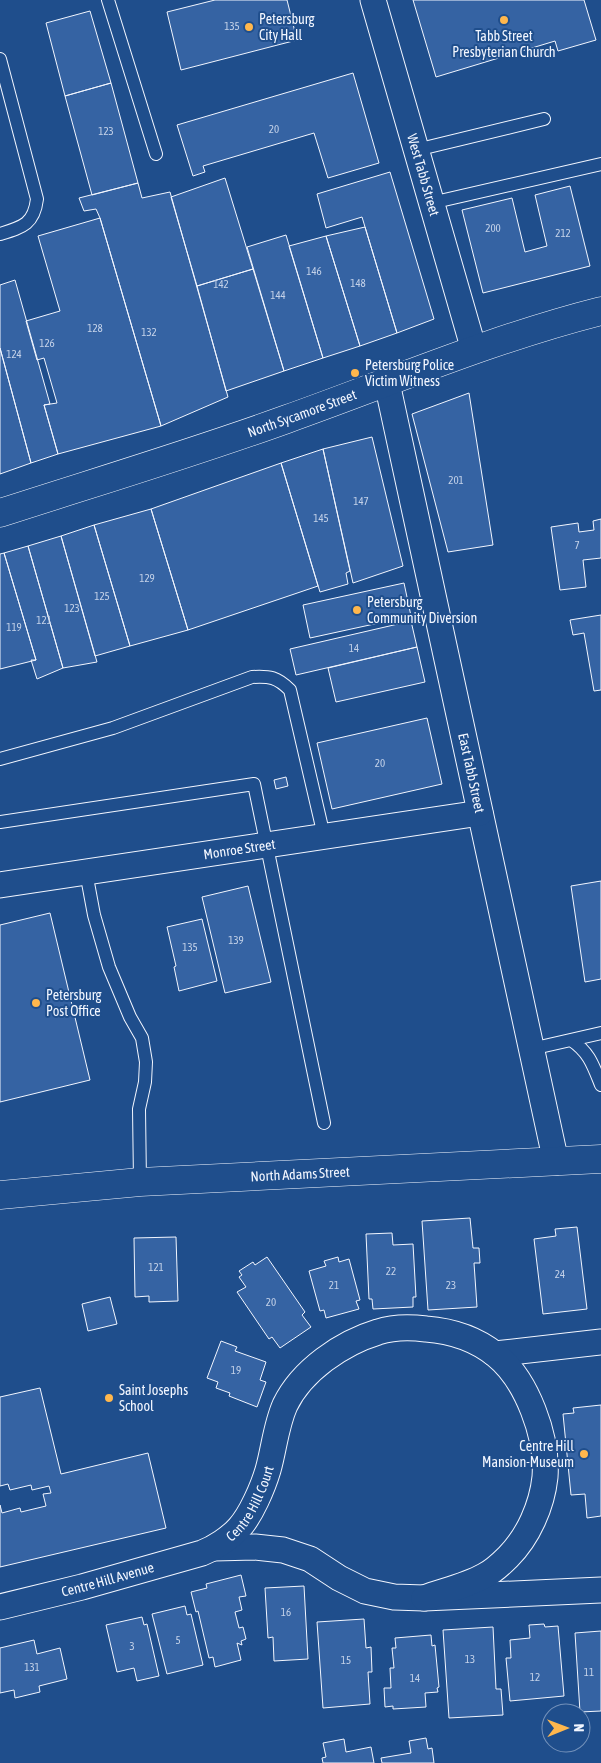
<svg xmlns="http://www.w3.org/2000/svg" width="601" height="1763" viewBox="0 0 601 1763" font-family="'Asap Condensed',sans-serif">
  <style>
    .building { fill: #3563a3; stroke: #f2f6ff }
    .lines { fill: none; stroke-linecap: round; stroke-linejoin: round }
    .service-casing { stroke: #f2f6ff; stroke-width: 14 }
    .minor-casing { stroke: #f2f6ff; stroke-width: 27 }
    .tertiary-casing { stroke: #f2f6ff; stroke-width: 29 }
    .primary-casing { stroke: #f2f6ff; stroke-width: 29 }
    .service { stroke: #1f4e8c; stroke-width: 12 }
    .minor { stroke: #1f4e8c; stroke-width: 25 }
    .tertiary { stroke: #1f4e8c; stroke-width: 28 }
    .primary { stroke: #1f4e8c; stroke-width: 28 }
    .poi-dot { fill: #ffb74d; stroke: #1f4e8c; stroke-width: 2 }
    .labels { text-anchor: middle; dominant-baseline: central; stroke-width: 4; stroke-linejoin: round; paint-order: stroke }
    .number-label { font-size: 11px; fill: #c3d1e8 }
    .poi-label { font-size: 14px; fill: #f2f6ff; stroke: #1f4e8c; text-anchor: start }
    .street-label { font-size: 14px; fill: #f2f6ff; stroke: #1f4e8c }
  </style>
  <rect width="100%" height="100%" fill="#1f4e8c"/>
  <!-- building -->
  <path class="building" d="M215,0H287L297,40L181,70L167,12Z
    M413,0H584L596,40L558,51L555,41L436,77Z
    M90,11L111,83L65,96L46,23Z
    M353,73L379,163L328,178L314,133L203,166L205,172L193,176L177,125Z
    M111,83L138,183L92,195L65,96Z
    M390,172L434,319L397,333L362,217L326,228L317,194Z
    M225,178L253,269L197,286L171,197Z
    M138,183L142,198L170,192L228,397L161,426L100,218L96,209L84,211L79,198Z
    M570,186L590,266L483,293L462,210L512,198L525,252L547,246L535,195Z
    M100,218L161,426L58,454L44,405L57,403L44,358L37,360L26,321L60,311L38,236Z
    M365,227L397,333L360,346L326,236Z
    M286,235L323,358L284,371L247,247Z
    M326,236L360,346L323,358L289,246Z
    M253,269L284,371L226,391L197,286Z
    M15,280L50,404L44,405L58,454L31,463L0,348V285Z
    M0,348L31,463L0,474Z
    M469,393L493,545L448,552L412,414Z
    M372,437L403,566L353,583L323,449Z
    M323,449L350,571L346,573L348,584L320,592L281,463Z
    M281,463L318,586L188,630L151,509Z
    M151,509L188,630L130,646L94,525Z
    M601,519V558L583,560L586,587L560,590L551,527L578,523L579,532L594,530L593,521Z
    M94,525L130,646L95,656L61,536Z
    M61,536L97,662L63,668L28,546Z
    M28,546L63,668L37,679L31,660H36L4,553Z
    M4,553L36,660L0,669V554Z
    M404,583L411,616L310,638L303,605Z
    M601,615V690L594,691L584,633L573,635L570,620Z
    M411,621L417,647L296,675L290,649Z
    M417,647L425,682L336,702L328,668Z
    M427,718L442,784L332,809L317,743Z
    M286,777L288,786L276,789L274,780Z
    M601,881V979L585,982L571,886Z
    M248,886L271,982L225,993L202,897Z
    M50,913L90,1080L0,1102V925Z
    M202,919L217,981L179,991L174,967L176,966L167,927Z
    M470,1218L473,1248H479L480,1263H474L477,1307L428,1310L422,1221Z
    M577,1227L587,1309L543,1314L534,1239L556,1236L555,1229Z
    M392,1233L393,1245L413,1244L416,1297H413V1307L373,1309L372,1299H369L366,1234Z
    M176,1237L178,1301L149,1302V1296L135,1297L134,1238Z
    M267,1257L305,1312L302,1315L311,1327L280,1348L272,1337L269,1339L237,1292L246,1287L239,1277L242,1275L239,1271L253,1262L255,1265Z
    M338,1257L339,1262L349,1259L360,1300L356,1301L359,1309L326,1318L324,1310L320,1311L309,1271L326,1266L324,1261Z
    M110,1297L117,1324L88,1331L82,1304Z
    M221,1341L237,1347L235,1351L266,1362L260,1380L266,1382L257,1407L229,1396L230,1393L216,1388L218,1382L207,1378Z
    M40,1388L61,1474L148,1453L166,1528L0,1567V1505L2,1513L20,1508L21,1512L46,1506L43,1494L51,1493L49,1486L32,1490L31,1485L10,1490L8,1484L0,1486V1397Z
    M601,1405V1516L587,1518L585,1494L571,1495L563,1414L574,1413L573,1408Z
    M241,1575L246,1596L239,1597L242,1610L235,1612L239,1628L243,1627L246,1639L241,1641L242,1645L237,1643L241,1660L215,1667L213,1657L209,1658L198,1611L196,1612L191,1592L207,1588L206,1584Z
    M304,1586L308,1659L274,1661L273,1637L268,1638L265,1588Z
    M185,1606L187,1615L191,1614L203,1665L167,1674L152,1614Z
    M142,1617L144,1625L147,1624L159,1676L137,1681L134,1668L117,1672L106,1625Z
    M364,1619L366,1648L371,1647L372,1672H368L370,1704L323,1708L317,1622Z
    M544,1624L545,1627L558,1626L564,1696L510,1701L506,1658H511L510,1640L530,1638L529,1625Z
    M493,1627L496,1689H501L503,1715L449,1718L443,1630Z
    M601,1631V1711L580,1712L575,1633Z
    M431,1635L432,1646L435,1645L439,1687L437,1688L438,1692L425,1693L426,1707L393,1709V1706L385,1707L384,1688H391L390,1668H394L392,1648H396L395,1638Z
    M34,1640L37,1654L60,1648L67,1679L39,1686L40,1692L15,1698L14,1690L0,1693V1648Z
    M426,1738L428,1749L432,1748L434,1763H382L381,1758L411,1753L409,1741Z
    M344,1739L346,1752L371,1747L374,1763H323L322,1758L326,1757L323,1743Z"/>
  <g class="lines">
    <defs>
      <path id="service" d="M108,0L156,154
        M0,59L37,199C34,224 23,227 0,234
        M416,150L544,119
        M431,203L601,164
        M0,759L113,728L252,677C270,676 277,677 290,690L324,836
        M0,822L254,784L324,1123
        M86,872L94,915L109,967L130,1017L142,1038L146,1062L145,1082L139,1109L140,1182
        M571,1040C589,1052 593,1065 601,1085
        M531,1049L601,1033"/>
      <g id="minor">
        <path id="s1" d="M373,0L474,350"/>
        <path id="s2" d="M387,383L556,1162"/>
        <path id="s3" d="M0,885L480,813"/>
        <path d="M495,1354L601,1342"/>
        <path d="M214,1548L255,1547L283,1550L310,1559L339,1578L365,1591L394,1597L424,1598L601,1590"/>
        <path id="s4" d="M0,1607L82,1587L202,1553C215,1548 230,1538 239,1528C251,1515 263,1487 268,1470C274,1449 276,1425 285,1405C302,1370 342,1343 378,1332C393,1327 411,1327 426,1329C452,1331 475,1338 496,1355C527,1380 548,1437 545,1477C542,1506 528,1537 508,1557C501,1564 492,1572 484,1576C466,1586 443,1591 424,1598"/>
      </g>
      <g id="tertiary">
        <path id="s5" d="M0,513C96,482 193,453 287,419C391,382 494,338 601,311"/>
      </g>
      <g id="primary">
        <path id="s6" d="M0,1195L140,1182L601,1159"/>
      </g>
    </defs>
    <!-- service casing -->
    <use href="#service" class="service-casing"/>
    <!-- minor casing -->
    <use href="#minor" class="minor-casing"/>
    <!-- tertiary casing -->
    <use href="#tertiary" class="tertiary-casing"/>
    <!-- primary casing -->
    <use href="#primary" class="primary-casing"/>
    <!-- service -->
    <use href="#service" class="service"/>
    <!-- minor -->
    <use href="#minor" class="minor"/>
    <!-- tertiary -->
    <use href="#tertiary" class="tertiary"/>
    <!-- primary -->
    <use href="#primary" class="primary"/>
  </g>
  <!-- markers -->
  <g class="poi-dot">
    <circle cx="504" cy="20" r="5"/>
    <circle cx="249" cy="27" r="5"/>
    <circle cx="355" cy="373" r="5"/>
    <circle cx="357" cy="610" r="5"/>
    <circle cx="36" cy="1003" r="5"/>
    <circle cx="109" cy="1398" r="5"/>
    <circle cx="584" cy="1454" r="5"/>
  </g>
  <g class="labels">
    <!-- number labels -->
    <g class="number-label">
      <text x="232" y="26">135</text>
      <text x="274" y="129">20</text>
      <text x="106" y="131">123</text>
      <text x="493" y="228">200</text>
      <text x="563" y="233">212</text>
      <text x="314" y="271">146</text>
      <text x="358" y="283">148</text>
      <text x="221" y="284">142</text>
      <text x="278" y="295">144</text>
      <text x="95" y="328">128</text>
      <text x="149" y="332">132</text>
      <text x="47" y="343">126</text>
      <text x="14" y="354">124</text>
      <text x="456" y="480">201</text>
      <text x="361" y="501">147</text>
      <text x="321" y="518">145</text>
      <text x="577" y="545">7</text>
      <text x="147" y="578">129</text>
      <text x="102" y="596">125</text>
      <text x="72" y="608">123</text>
      <text x="44" y="620">121</text>
      <text x="14" y="627">119</text>
      <text x="354" y="648">14</text>
      <text x="380" y="763">20</text>
      <text x="236" y="940">139</text>
      <text x="190" y="947">135</text>
      <text x="156" y="1267">121</text>
      <text x="391" y="1271">22</text>
      <text x="560" y="1274">24</text>
      <text x="334" y="1285">21</text>
      <text x="451" y="1285">23</text>
      <text x="271" y="1302">20</text>
      <text x="236" y="1370">19</text>
      <text x="286" y="1612">16</text>
      <text x="178" y="1640">5</text>
      <text x="132" y="1646">3</text>
      <text x="470" y="1659">13</text>
      <text x="346" y="1660">15</text>
      <text x="32" y="1667">131</text>
      <text x="589" y="1672">11</text>
      <text x="535" y="1677">12</text>
      <text x="415" y="1678">14</text>
    </g>
    <!-- poi labels -->
    <g class="poi-label">
      <text x="259" y="19">Petersburg<tspan x="259" dy="16">City Hall</tspan></text>
      <text x="504" y="36" text-anchor="middle">Tabb Street<tspan x="504" dy="16">Presbyterian Church</tspan></text>
      <text x="365" y="365">Petersburg Police<tspan x="365" dy="16">Victim Witness</tspan></text>
      <text x="367" y="602">Petersburg<tspan x="367" dy="16">Community Diversion</tspan></text>
      <text x="46" y="995">Petersburg<tspan x="46" dy="16">Post Office</tspan></text>
      <text x="119" y="1390">Saint Josephs<tspan x="119" dy="16">School</tspan></text>
      <text x="574" y="1446" text-anchor="end">Centre Hill<tspan x="574" dy="16">Mansion-Museum</tspan></text>
    </g>
    <!-- street labels -->
    <g class="street-label">
      <text stroke="none"><textPath href="#s1" startOffset="182">West Tabb Street</textPath></text>
      <text stroke="none"><textPath href="#s5" startOffset="318">North Sycamore Street</textPath></text>
      <text stroke="none"><textPath href="#s2" startOffset="399">East Tabb Street</textPath></text>
      <text stroke="none"><textPath href="#s3" startOffset="242">Monroe Street</textPath></text>
      <text stroke="none"><textPath href="#s6" startOffset="301">North Adams Street</textPath></text>
      <text stroke="none"><textPath href="#s4" startOffset="281">Centre Hill Court</textPath></text>
      <text stroke="none"><textPath href="#s4" startOffset="111">Centre Hill Avenue</textPath></text>
    </g>
  </g>
  <!-- north arrow -->
  <g transform="translate(566 1728) rotate(89)"><circle r="24" fill="#1f4e8c" stroke="#7391ba"/>
  <path d="M0-4L9 19L0 12L-9 19Z" fill="#ffb74d"/>
  <text y="-8" font-size="14" font-weight="bold" text-anchor="middle" fill="#f2f6ff">N</text>
  </g>
</svg>
